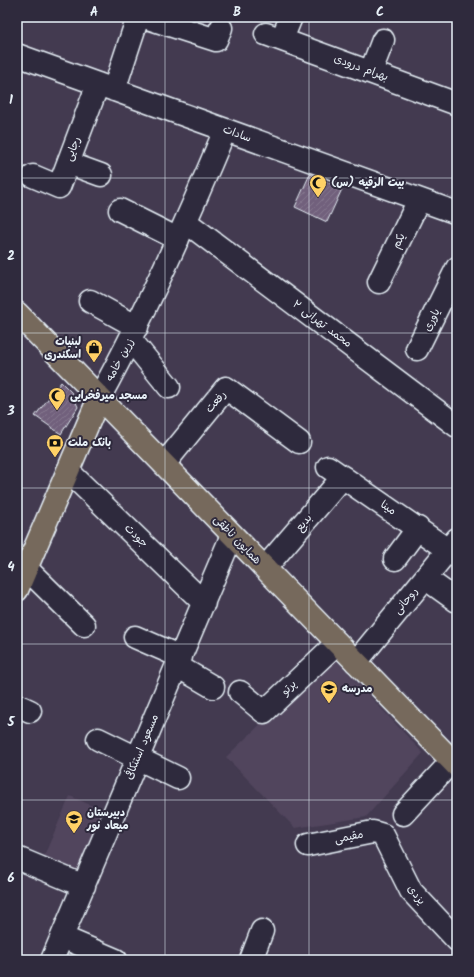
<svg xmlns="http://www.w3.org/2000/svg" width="474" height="977" viewBox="0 0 474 977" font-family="Kalam,'Playpen Sans Arabic',sans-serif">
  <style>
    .built { fill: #51455d }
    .building { fill: url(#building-hatch); stroke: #e8f1f8 }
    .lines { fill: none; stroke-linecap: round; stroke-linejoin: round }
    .minor-casing { stroke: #e8f1f8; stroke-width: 25 }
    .major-casing { stroke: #e8f1f8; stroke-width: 25 }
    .minor { stroke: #2f2a3d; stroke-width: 22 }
    .major { stroke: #76695c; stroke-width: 22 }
    .grid { fill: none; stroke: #e8f1f8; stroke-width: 1; stroke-opacity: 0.55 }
    .labels { text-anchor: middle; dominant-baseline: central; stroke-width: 4; stroke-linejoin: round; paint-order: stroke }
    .street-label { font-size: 11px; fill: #e8f1f8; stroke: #2f2a3d }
    .poi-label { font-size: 11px; font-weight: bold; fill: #e8f1f8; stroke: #2f2a3d; text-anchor: start }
    .neatline { fill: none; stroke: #e8f1f8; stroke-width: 1.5 }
    .grid-label { font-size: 13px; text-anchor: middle; font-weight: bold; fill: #e8f1f8 }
  </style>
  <defs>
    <pattern id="building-hatch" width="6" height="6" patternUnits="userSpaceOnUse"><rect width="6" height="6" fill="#71607b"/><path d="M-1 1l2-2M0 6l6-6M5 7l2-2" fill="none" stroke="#85778e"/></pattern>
  </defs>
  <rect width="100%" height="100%" fill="#433a50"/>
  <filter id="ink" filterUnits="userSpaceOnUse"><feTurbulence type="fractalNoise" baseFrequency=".025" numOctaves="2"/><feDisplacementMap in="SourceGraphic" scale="8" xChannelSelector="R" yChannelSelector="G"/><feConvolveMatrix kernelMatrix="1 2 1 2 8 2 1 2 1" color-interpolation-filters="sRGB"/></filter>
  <g filter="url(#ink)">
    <!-- built -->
    <path class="built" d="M332,656L423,753L366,817L295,828L226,757Z
      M70,796L104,811L78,871L44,856Z"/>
    <!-- building -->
    <path class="building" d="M310,174L342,189L327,222L295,207Z
      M61,382L72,393L78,407L61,434L35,416Z"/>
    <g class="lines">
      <defs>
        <path id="minor" d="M145,17L216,40L221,28
          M266,34L457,104
          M282,39L291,17
          M17,55L457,213
          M371,71L383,40
          M114,90L138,17
          M68,163L101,175
          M33,176L59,187L98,84
          M120,210L178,239
          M186,222L457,426
          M379,282L419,200
          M90,301L137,327
          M131,340L169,387
          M417,349L457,268
          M99,398C147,311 187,221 225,130
          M164,464L226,388L299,442
          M328,467L448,550
          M68,471L204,603
          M395,559L418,528
          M26,568L84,625
          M265,568L343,477
          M425,578L457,601
          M135,637L181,657
          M356,662L457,539
          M177,666L213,687
          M240,692L264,712L337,643
          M17,705L30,711
          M98,739L178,778
          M403,814L452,761
          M308,845L373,832L383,835L411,891L457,940
          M17,858L84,886
          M62,937L116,960
          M52,960L232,535
          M251,960L262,931"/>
        <path id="major" d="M17,313L457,766
          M17,590L99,398"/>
      </defs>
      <!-- minor casing -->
      <use href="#minor" class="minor-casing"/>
      <!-- major casing -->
      <use href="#major" class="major-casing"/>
      <!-- minor -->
      <use href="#minor" class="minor"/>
      <!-- major -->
      <use href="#major" class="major"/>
    </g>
  </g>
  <!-- grid -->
  <path class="grid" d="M165,17V960M309,17V960M17,178H457M17,333H457M17,488H457M17,644H457M17,800H457"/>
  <!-- icons -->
  <defs>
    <symbol id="mosque-pin" viewBox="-11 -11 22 30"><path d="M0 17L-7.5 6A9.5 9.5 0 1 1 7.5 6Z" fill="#ffd166" stroke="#2f2a3d"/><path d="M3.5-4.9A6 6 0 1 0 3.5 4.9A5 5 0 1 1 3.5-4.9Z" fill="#111"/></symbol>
    <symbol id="shop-pin" viewBox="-11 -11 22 30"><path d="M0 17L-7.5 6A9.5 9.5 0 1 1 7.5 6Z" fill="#ffd166" stroke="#2f2a3d"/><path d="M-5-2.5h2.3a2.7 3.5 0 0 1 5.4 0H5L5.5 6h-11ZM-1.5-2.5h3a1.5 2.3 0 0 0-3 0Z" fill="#111"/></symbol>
    <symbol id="bank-pin" viewBox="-11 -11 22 30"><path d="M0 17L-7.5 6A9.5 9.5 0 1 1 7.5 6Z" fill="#ffd166" stroke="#2f2a3d"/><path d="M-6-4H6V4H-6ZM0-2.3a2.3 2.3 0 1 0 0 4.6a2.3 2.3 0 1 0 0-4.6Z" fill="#111"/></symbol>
    <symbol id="school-pin" viewBox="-11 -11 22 30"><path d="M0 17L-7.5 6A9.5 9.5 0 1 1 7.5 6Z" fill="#ffd166" stroke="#2f2a3d"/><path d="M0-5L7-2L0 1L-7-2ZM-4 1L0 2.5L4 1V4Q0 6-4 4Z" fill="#111"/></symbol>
  </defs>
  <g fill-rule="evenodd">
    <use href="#mosque-pin" x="308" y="173" width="20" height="27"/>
    <use href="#shop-pin" x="84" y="338" width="20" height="27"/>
    <use href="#mosque-pin" x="47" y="386" width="20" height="27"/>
    <use href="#bank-pin" x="45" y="433" width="20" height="27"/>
    <use href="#school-pin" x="319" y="679" width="20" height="27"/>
    <use href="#school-pin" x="64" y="809" width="20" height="27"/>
  </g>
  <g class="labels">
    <!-- street labels -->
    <g class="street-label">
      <text transform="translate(361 68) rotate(20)">بهرام درودی</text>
      <text transform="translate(237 134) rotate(20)">سادات</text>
      <text transform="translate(73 149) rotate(-69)">رجایی</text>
      <text transform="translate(399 241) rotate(-64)">یکم</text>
      <text transform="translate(432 320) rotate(-64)">یاوری</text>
      <text transform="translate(322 324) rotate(37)">محمد تهرانی ۲</text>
      <text transform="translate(120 360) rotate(-62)">زرین خامه</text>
      <text transform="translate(216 402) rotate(-48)">رفعت</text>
      <text transform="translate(388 508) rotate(34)">مینا</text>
      <text transform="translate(304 523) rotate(-49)">بدیع</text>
      <text transform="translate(136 536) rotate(44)">جودت</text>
      <text transform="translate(237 540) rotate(46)">همایون ناطقی</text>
      <text transform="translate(406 601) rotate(-50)">روحانی</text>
      <text transform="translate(289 688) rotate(-44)">پرتو</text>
      <text transform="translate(142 747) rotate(-67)">مسعود استنکافی</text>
      <text transform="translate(349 837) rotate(-11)">مقیمی</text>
      <text transform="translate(416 895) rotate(51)">یزدی</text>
    </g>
    <!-- poi labels -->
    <g class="poi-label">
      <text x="331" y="183">بیت الرقیه (س)</text>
      <text x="81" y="342" text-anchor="end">لبنیات<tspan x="81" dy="13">اسکندری</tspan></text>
      <text x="70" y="396">مسجد میرفخرایی</text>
      <text x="68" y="443">بانک ملت</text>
      <text x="342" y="689">مدرسه</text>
      <text x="87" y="813">دبیرستان<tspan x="87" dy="13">میعاد نور</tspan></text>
    </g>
  </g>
  <!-- margin -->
  <rect width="474" height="977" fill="none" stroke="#2f2a3d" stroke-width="44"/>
  <rect x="22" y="22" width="430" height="933" class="neatline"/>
  <g class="grid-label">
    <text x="94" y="16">A</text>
    <text x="237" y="16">B</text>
    <text x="380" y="16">C</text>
    <text x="11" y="104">1</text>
    <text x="11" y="260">2</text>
    <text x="11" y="415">3</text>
    <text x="11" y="571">4</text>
    <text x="11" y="726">5</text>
    <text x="11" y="882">6</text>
  </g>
</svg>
